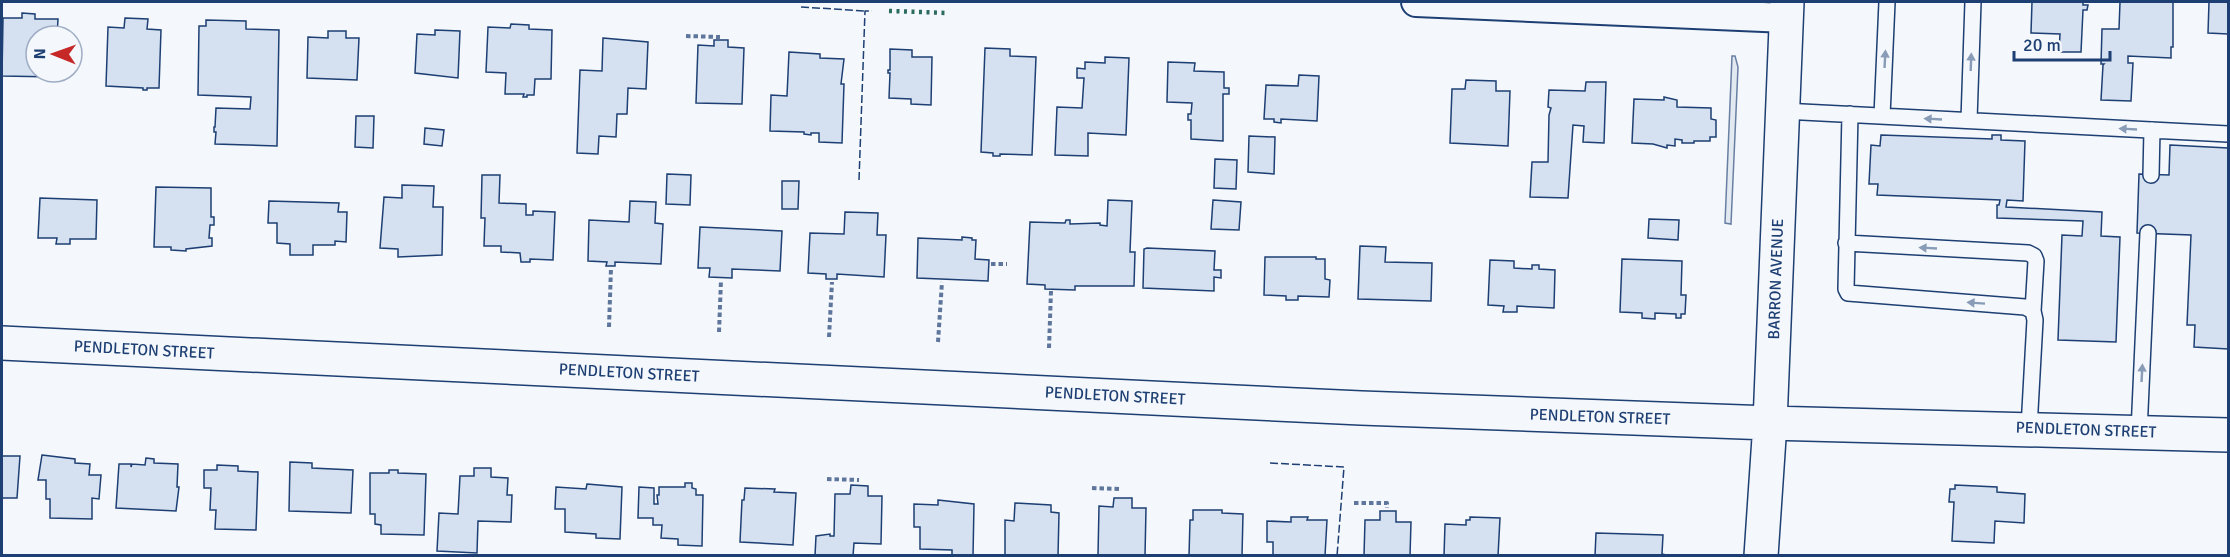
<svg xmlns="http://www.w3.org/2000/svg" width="2230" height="557" viewBox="0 0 2230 557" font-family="Signika,sans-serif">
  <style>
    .green { fill: #e3e9f0; stroke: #687fa3; stroke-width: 1.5 }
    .building { fill: #d5e0f0; stroke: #1d3f73; stroke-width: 1.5 }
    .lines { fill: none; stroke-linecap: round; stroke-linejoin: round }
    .service-casing { stroke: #1d3f73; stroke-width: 18 }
    .minor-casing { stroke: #1d3f73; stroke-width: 32 }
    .secondary-casing { stroke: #1d3f73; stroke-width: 36 }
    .path { stroke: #5e769c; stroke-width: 4; stroke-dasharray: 4.5 3; stroke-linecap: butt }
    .service { stroke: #f4f7fb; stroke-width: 15 }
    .minor { stroke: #f4f7fb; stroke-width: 28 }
    .secondary { stroke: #f4f7fb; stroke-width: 33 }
    .hedge { stroke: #2c6c60; stroke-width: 4.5; stroke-dasharray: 3 4.5; stroke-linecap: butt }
    .fence { stroke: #1d3f73; stroke-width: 1.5; stroke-dasharray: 8 3; stroke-linecap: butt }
    .oneway { fill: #889bb7 }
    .labels { text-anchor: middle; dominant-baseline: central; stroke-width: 4.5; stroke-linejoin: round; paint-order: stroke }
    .street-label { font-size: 16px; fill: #1d3f73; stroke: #f4f7fb }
  </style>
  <rect width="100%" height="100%" fill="#f4f7fb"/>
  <!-- green -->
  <path class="green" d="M1732,56H1735L1738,67L1731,224L1725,223Z"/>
  <!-- building -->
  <path class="building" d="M2032,2H2083V5H2088L2087,10H2083L2081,52H2059L2060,34L2031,33Z
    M2120,2H2173V47H2171V58L2128,56V63H2133L2131,101L2101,100L2103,65L2104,64H2101L2102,29H2119Z
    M2209,2H2228V34L2208,33Z
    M22,13L35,14V19H58L57,36H36V72H56V77L2,76L3,18H22Z
    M125,18L148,19L147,29L161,30L159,88H147V90H143V88L106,86L108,27L124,28Z
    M206,20L246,21V29L279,30L277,146L215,144L216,132H214V127H215L216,108L250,109L251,97L198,95L199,26H206Z
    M511,24L529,25V29L552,30L551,79H535L534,95H527V97H523L524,94H505L506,73L486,72L488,27L510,28Z
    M435,30L460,31L458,78L415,73L417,34L435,35Z
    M328,31H346V38H359L357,80L307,78L308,37L328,38Z
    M603,38L648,42L646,89L628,88L627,114H617L616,137L599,136L598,154L577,153L580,70L602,71Z
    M714,40H728V47L744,48L742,104L696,103L698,45L714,46Z
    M985,48L1010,49V56L1036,57L1032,155L1000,154V156H993V153L981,152Z
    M890,49L912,50V57H932L931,105L911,104V99L889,98L890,73H888V70H890Z
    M789,52L820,54V58L844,59L841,84H844L842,143L819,142V133H811V135L804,134V132L770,131L771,95L787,96Z
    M1105,57L1129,58L1126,135L1088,133V156L1055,155L1057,107L1082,108L1084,78H1077V68L1085,69V62L1105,63Z
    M1168,62L1195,63L1194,71L1224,72V88H1229V94H1223V141L1191,139V120H1188V114H1191L1192,103L1167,102Z
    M1299,75L1319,76L1317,121L1281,119V123L1274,122V119H1264L1266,85L1298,86Z
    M1466,80L1496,81V91H1510L1508,146L1450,143L1452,89H1465Z
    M1586,82H1606L1604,143L1583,142L1584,126L1573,125L1568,198L1530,197L1532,162H1548L1549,115L1551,108L1548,107L1549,90L1585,91Z
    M1664,97L1677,100V107L1711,108V119L1716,120V137H1710V141H1694V143H1682V140L1675,139V146L1667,145V148L1653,144L1632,143L1634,99L1664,100Z
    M356,116H374L373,148L355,147Z
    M425,128L444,130L442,146L424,144Z
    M1881,135L1992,139V135H2001V140L2025,141L2023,201L2007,200L2006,207L2102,212L2101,236L2120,237L2116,342L2058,340L2062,235L2082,236L2083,221L1997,218V205H1999L2000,200L1877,195L1878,184H1869L1871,145L1880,146Z
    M1249,136L1275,137L1274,174L1248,172Z
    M2170,145L2228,148V349L2194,347L2195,325H2187L2191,235L2137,233L2139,174L2169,175Z
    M1215,159L1237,160L1236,189L1214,188Z
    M667,174L691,175L690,205L666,204Z
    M482,175H500L499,203L526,204V215H533V211L555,212L553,260L530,259V262H521L520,253L501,252V246H484L485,218H481Z
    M782,181H799L798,209H782Z
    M402,185L434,186L433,207H443L442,255L398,257V249L380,248L384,197L402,198Z
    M156,187L211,188V217H214V225H210L209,238H212V246L186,249V251L171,250V247H154Z
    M40,198L97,200L96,239H70V244H56L57,238H38Z
    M1108,200L1132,201L1130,252H1135L1134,286H1075V290L1045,289V285L1027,284L1030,222L1065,223L1066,220H1070V224L1100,223V225L1107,226Z
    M1213,200L1241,202L1239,230L1211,229Z
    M269,201L339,203L338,212H347L346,242L335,241V245H313V255H290V244L277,243V223H268Z
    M630,201L656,202L655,223L663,224L661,264L615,262V266H606L607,262L588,261L589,220L629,222Z
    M845,212L878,213L877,235H886L884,277L837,274V279H826V274L808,273L810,233L844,234Z
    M1649,219L1679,220L1678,240L1648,238Z
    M700,227L782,231L780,271L732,269V278L709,277L710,268H698Z
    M962,237L972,238V240H976L975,259L989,260L988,281L917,278L918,238L962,240Z
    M1360,246L1386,247L1385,262L1432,263L1431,301L1358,299Z
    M1147,248L1215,251L1214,270H1221V278L1214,277V291L1143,288L1144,249Z
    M1265,257H1316V259H1325V279L1330,280L1329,297L1298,296V300H1286V296L1264,295Z
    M1622,259L1682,261L1681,295H1686L1685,314H1681V318H1676V314L1655,313V319L1642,318V313L1620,312Z
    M1490,260L1514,261V268L1532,269V265H1539V269L1555,270L1554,308L1517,306V312H1503L1504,306L1488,305Z
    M42,455L75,459V463L90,464L89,475H101L99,499L92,498V519L50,518V499H46V480H38Z
    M2,456H20L17,498H2Z
    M146,458L154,459V463L178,464L177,487H179L176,511L116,508L119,464H131V467L132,464L145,465Z
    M290,462L312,463V468L353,470L351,513L289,511Z
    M217,465L238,466V471L258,472L256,530L215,529L216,510H210L211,488H204V470H217Z
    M474,468H491V477L508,478L507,495H512L511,522L478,521L477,553L437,551L439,513L458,514L460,476H474Z
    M389,470H398V473L426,474L424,535L381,534V525L375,524V514H370V473H389Z
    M685,483H692V488L696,489V495H703L702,546L678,545V539L661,538L662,525H653V518H638L639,487L654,488V504H658L657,495H659V487H685Z
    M587,484L622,487L620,539L596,538V534L565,532V509H555L556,487L586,489Z
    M851,485L868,486V496H882L881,544L854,543L853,556H815L816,536L830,534V536H834L835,494H850Z
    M1955,485L1997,487V492L2025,494L2024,523L1995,521L1994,543L1952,541L1954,502H1949L1950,489H1955Z
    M745,488L775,489L774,492L796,493L793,545L740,542L742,500H744Z
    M1114,498H1132V508H1146L1145,556H1098L1099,506L1113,507Z
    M938,500L974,504L973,556H952V550L920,549V527H914V504L938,505Z
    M1015,503L1051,505V512L1059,513L1058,556H1005V520L1014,521Z
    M1193,510H1222V513L1243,514L1242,556H1189L1190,520H1193Z
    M1380,511H1396V522H1411L1410,556H1364L1365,520H1380Z
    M1291,517H1308L1307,520H1327L1325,556H1275L1273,554V542H1267V521L1291,522Z
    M1470,517L1500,518L1498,556H1444L1445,524L1466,525V520H1470Z
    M1596,533L1663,535L1662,554L1670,556H1595Z"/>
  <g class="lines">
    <defs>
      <path id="service" d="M1783,111L2228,134
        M1850,114L1846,289L1848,293L2025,307L2033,311
        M1882,116L1887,2
        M1969,120L1973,2
        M2151,175L2152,130
        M1846,243L2028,253L2034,256L2036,261L2033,311L2035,320L2029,428
        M2139,432L2148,233"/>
      <path id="minor" d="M1416,2L1787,18"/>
      <path id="secondary" d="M2,343L1361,408L1770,423L2228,435
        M1761,556L1770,423L1787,2"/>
    </defs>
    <!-- service casing -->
    <use href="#service" class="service-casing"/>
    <!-- minor casing -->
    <use href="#minor" class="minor-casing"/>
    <!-- secondary casing -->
    <use href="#secondary" class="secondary-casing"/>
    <!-- path -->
    <path class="path" d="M686,36L720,37
      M991,264H1007
      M609,327L611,268
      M719,332L721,280
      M829,337L832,282
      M938,342L942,282
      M1049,348L1051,291
      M827,479L859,480
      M1092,488L1119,489
      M1354,503H1387V508"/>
    <!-- service -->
    <use href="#service" class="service"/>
    <!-- minor -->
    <use href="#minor" class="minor"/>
    <!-- secondary -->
    <use href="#secondary" class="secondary"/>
    <!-- hedge -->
    <path class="hedge" d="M889,11L948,13"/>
    <!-- fence -->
    <path class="fence" d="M801,7L865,11
      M859,180L865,11H872
      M1270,463L1344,467L1337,556"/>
  </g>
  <!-- one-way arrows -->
  <defs><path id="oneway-solid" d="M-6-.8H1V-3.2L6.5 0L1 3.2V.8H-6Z" transform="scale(1.5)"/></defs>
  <g class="oneway">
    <use href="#oneway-solid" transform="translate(1885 59) rotate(-87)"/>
    <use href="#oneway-solid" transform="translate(1971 62) rotate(-88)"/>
    <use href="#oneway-solid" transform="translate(1933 119) rotate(-177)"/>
    <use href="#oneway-solid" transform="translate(2128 129) rotate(-177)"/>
    <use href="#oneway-solid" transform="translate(1928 248) rotate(-177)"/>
    <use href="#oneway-solid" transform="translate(1976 303) rotate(-176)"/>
    <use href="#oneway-solid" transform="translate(2142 373) rotate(-87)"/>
  </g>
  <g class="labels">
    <!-- street labels -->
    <g class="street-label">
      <text transform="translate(1776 279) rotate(-88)">BARRON AVENUE</text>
      <text transform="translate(144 350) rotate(3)">PENDLETON STREET</text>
      <text transform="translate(629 373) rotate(3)">PENDLETON STREET</text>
      <text transform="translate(1115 396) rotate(3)">PENDLETON STREET</text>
      <text transform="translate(1600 417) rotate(2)">PENDLETON STREET</text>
      <text transform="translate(2086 430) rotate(2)">PENDLETON STREET</text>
    </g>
  </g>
  <!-- border -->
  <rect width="2230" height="557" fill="none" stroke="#1d3f73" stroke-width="6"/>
  <!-- north arrow -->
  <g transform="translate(54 54) rotate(271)"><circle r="28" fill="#f4f7fb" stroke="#9eadc5" stroke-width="1.5"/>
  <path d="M0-4.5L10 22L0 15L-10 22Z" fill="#c62828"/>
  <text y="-9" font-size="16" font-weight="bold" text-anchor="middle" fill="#1d3f73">N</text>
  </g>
  <!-- scale -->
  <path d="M2014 51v9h96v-9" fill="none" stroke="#1d3f73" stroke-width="3"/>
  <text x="2023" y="51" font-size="18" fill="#1d3f73" stroke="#f4f7fb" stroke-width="4.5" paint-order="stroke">20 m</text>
</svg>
